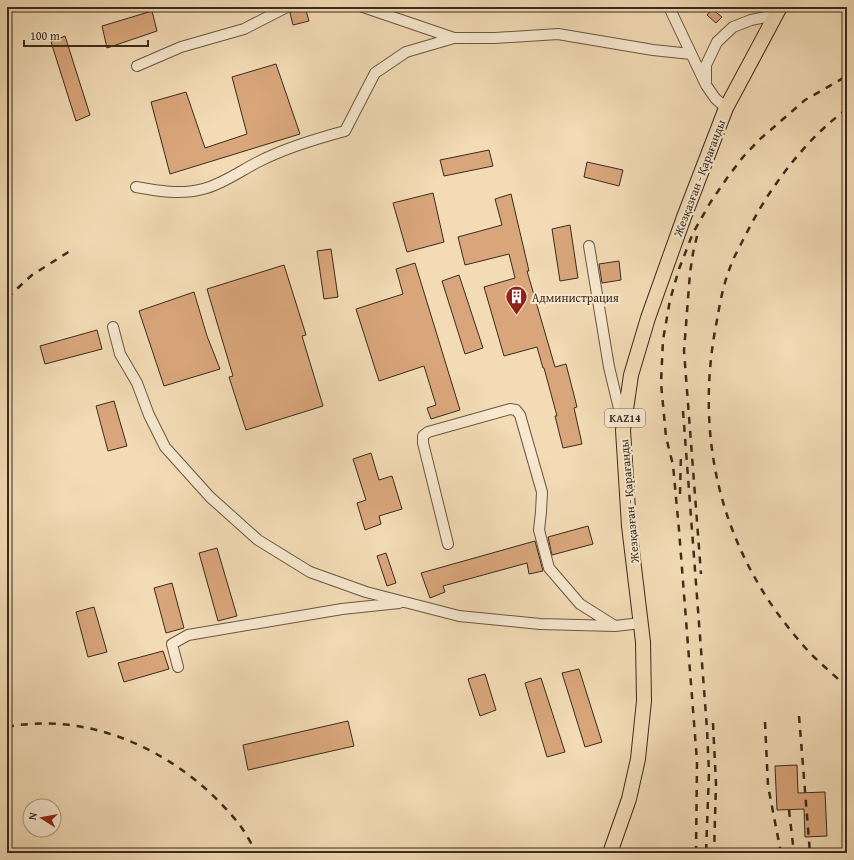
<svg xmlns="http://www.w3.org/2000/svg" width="854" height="860" viewBox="0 0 854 860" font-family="'Gentium Book Plus',serif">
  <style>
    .building { fill: #d9a67b; stroke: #3a2c1d }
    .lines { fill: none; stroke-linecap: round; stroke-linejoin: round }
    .minor-casing { stroke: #685843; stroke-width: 12 }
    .highway-casing { stroke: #3a2c1d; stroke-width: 16 }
    .minor { stroke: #f7e8cf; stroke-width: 10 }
    .highway { stroke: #f2dbb5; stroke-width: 14 }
    .rail { stroke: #3a2c1d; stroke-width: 2.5; stroke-dasharray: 7 7; stroke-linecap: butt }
    .labels { text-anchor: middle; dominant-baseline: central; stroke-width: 4; stroke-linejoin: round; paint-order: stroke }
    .shield { fill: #f7e8cf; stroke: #736452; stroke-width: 1 }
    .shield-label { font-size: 11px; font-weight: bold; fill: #3a2c1d }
    .street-label { font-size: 12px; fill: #3a2c1d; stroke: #f7e8cf }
    .poi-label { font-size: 12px; fill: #3a2c1d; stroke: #f7e8cf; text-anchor: start }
  </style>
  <rect width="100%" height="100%" fill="#f2dbb5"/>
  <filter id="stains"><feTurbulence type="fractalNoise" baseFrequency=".005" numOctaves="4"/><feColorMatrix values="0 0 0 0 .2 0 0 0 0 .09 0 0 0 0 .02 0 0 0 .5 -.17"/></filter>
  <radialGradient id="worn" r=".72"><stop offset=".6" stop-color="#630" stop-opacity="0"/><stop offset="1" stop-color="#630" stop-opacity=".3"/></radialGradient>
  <!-- building -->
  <path class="building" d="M305,7L309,21L293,25L290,13L293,9Z
    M712,9L722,17L716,23L707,15Z
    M152,11L157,31L107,48L102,26Z
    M65,36L90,115L76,121L51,42Z
    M276,64L300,134L170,174L151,102L186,92L205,148L247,134L232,77Z
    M489,150L493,166L444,176L440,160Z
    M587,162L623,170L619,186L584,177Z
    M433,193L444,242L407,252L393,203Z
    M511,194L529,271H527L555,367L566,364L577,407L574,408L582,444L563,448L555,416H557L544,368H543L537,347L504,356L484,287L515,278L509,254L465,265L458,237L502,225L495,199Z
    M570,225L578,278L560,281L552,229Z
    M331,249L338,297L324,299L317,251Z
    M619,261L621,280L602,283L599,264Z
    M415,263L460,410L431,419L427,408L436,405L424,366L379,381L356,309L403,294L396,269Z
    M284,265L306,335L302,336L323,406L246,430L229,377L233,376L207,289Z
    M459,275L483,348L465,354L442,281Z
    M194,292L207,336L220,369L164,386L139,311Z
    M97,330L102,349L45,364L40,346Z
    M114,401L127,446L108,451L96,406Z
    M371,453L379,480L392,476L402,509L379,516L381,524L365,530L357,503L366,500L353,459Z
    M588,526L593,544L552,555L548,537Z
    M535,541L543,571L529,574L527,563L443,586L445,592L430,598L421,573Z
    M217,548L237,616L218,621L199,553Z
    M386,553L396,583L387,586L377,556Z
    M172,583L184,628L166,633L154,588Z
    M94,607L107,652L88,657L76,612Z
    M163,651L169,669L124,682L118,663Z
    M579,669L602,742L585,747L562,673Z
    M485,674L496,710L480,716L468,679Z
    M541,678L565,752L547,757L525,683Z
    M348,721L354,746L248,770L243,745Z
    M797,765L798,793L825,792L827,836L805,837L804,809L777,810L775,766Z"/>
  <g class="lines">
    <defs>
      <path id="minor" d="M363,7L454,38
        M669,7L706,85L715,98L726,108
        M766,7L776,15
        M137,66L181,47L244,29L287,7
        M706,81V65L717,42L733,27L751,20L776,15
        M136,187C158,191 180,195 203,189C223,184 240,171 258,162C285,148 315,139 345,131L375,73L406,52L454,38H495L558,34L653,50L691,54
        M589,246L609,367L622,421
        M113,327L120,354L137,383L149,415L165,447L210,497L258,540L310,572L366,592L459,616L540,624L615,626
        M448,544L423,443V436L428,432L510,409L516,410L520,415L542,492L541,512L539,530L549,568L580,604L615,626L641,623
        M178,667L172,644L188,635L342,609L399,603"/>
      <path id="highway" d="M610,853L629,799L638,759L644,701L643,642L629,526L623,430L631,375L648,318L684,217L726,108L780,7"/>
    </defs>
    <!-- minor casing -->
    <use href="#minor" class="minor-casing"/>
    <!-- highway casing -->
    <use href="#highway" class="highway-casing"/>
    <!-- minor -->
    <use href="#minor" class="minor"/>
    <!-- highway -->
    <use href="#highway" class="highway"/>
    <!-- rail -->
    <path class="rail" d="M847,109C814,133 789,164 767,197C757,213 749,228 741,244C738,251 733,258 731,265C724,282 720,302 717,320C699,409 710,498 755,578C770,605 789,630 810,653C822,665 835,676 847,687
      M697,236L693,253L690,273L684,351L701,574
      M7,298L32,275L70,251
      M683,411L707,729L709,772L706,853
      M680,494L681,452
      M799,716L810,853
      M765,722L768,786L781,853
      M713,723L716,784L714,853
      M7,727C95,710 185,756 239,824C246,833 251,844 257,853
      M789,810L794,853
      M696,853L697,761L679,530L673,465L666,437L661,383L663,340L670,300L679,269L693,233L710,203L727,178L743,157L759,140L805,100L847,76"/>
  </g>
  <!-- icons -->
  <defs>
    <symbol id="building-pin" viewBox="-11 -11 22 30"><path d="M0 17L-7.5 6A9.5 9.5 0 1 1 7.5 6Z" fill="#8f2418" stroke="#f7e8cf"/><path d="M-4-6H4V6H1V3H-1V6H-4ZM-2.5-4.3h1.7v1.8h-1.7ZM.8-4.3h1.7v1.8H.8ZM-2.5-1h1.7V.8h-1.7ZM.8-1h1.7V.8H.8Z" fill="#fff"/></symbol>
  </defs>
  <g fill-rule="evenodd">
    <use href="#building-pin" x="504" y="284" width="25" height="34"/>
  </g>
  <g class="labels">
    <!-- shield labels -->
    <rect class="shield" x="605" y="409" width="40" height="18" rx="3"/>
    <g class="shield-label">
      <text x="625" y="418">KAZ14</text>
    </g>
    <!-- street labels -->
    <g class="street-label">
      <text transform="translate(699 178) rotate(-69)">Жезқазған - Қарағанды</text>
      <text transform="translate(629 501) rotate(-95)">Жезқазған - Қарағанды</text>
    </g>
    <!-- poi labels -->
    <g class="poi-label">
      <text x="532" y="297">Администрация</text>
    </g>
  </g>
  <!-- margin -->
  <rect width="854" height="860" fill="none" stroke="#f2dbb5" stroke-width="24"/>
  <rect x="8" y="8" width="838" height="844" fill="none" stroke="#3a2c1d" stroke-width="2"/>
  <rect x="12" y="12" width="830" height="836" fill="none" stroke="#3a2c1d"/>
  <!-- north arrow -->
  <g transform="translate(42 818) rotate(281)"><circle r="19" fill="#f7e8cf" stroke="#ab9d88"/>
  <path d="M0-3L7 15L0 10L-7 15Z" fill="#8f2418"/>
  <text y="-6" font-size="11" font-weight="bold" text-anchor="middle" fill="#3a2c1d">N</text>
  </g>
  <!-- scale -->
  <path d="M24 40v6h124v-6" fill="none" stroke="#3a2c1d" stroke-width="2"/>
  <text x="30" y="40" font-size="12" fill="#3a2c1d" stroke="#f7e8cf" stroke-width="3" paint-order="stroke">100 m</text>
  <rect width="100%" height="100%" filter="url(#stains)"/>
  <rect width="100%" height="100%" fill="url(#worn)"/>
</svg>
